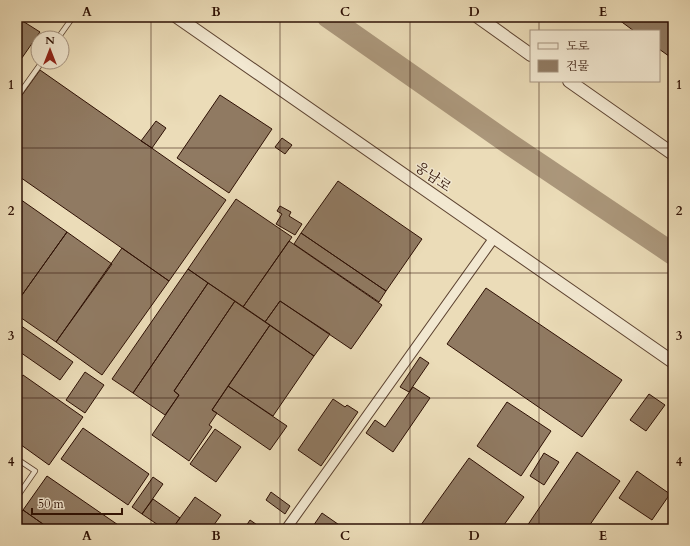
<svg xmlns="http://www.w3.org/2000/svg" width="690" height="546" viewBox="0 0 690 546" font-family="Cardo,'Noto Serif KR',serif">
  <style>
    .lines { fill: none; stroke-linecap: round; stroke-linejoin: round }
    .river { stroke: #ab977b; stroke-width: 22 }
    .building { fill: #907a62; stroke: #2e1004 }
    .service-casing { stroke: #5d4331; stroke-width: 6 }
    .minor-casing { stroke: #5d4331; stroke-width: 11 }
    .tertiary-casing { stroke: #5d4331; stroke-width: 14 }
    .service { stroke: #f2e8d1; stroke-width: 4.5 }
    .minor { stroke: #f2e8d1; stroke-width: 9 }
    .tertiary { stroke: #f2e8d1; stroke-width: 12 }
    .grid { fill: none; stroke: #2e1004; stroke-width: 1; stroke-opacity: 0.55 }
    .labels { text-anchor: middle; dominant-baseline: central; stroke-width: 3; stroke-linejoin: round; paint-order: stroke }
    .street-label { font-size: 14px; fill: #2e1004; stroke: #f2e8d1 }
    .neatline { fill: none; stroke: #2e1004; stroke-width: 1.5 }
    .grid-label { font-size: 13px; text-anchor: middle; font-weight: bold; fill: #2e1004 }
  </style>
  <rect width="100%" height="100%" fill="#ebdcb8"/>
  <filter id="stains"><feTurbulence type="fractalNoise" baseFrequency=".005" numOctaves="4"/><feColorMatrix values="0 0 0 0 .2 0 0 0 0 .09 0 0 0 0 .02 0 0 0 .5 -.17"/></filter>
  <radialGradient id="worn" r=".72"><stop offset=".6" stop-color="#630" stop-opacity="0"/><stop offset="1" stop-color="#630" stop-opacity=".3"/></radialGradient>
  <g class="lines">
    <!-- river -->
    <path class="river" d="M328,17L511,145L673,254"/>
  </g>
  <!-- building -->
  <path class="building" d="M615,17H673V59L659,49V31H634Z
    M21,20L40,32L17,65V26Z
    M40,70L226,200L169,281L17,175V102Z
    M220,95L272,129L229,193L177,158Z
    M156,121L166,128L152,148L141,141Z
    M282,138L292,145L285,154L275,147Z
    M338,181L422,239L386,291L301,233Z
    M17,197L67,232L17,302Z
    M236,199L292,237L243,307L188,269Z
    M280,206L291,212L289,216L302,224L295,235L276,224L282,214L277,211Z
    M67,232L112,264L56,342L17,315V302Z
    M301,233L386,291L379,302L294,244Z
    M289,241L382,305L351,349L280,301L265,322L243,307Z
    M122,248L169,281L102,375L56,342Z
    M188,269L208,283L133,393L112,379Z
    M208,283L235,301L174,391L179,395L165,415L133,393Z
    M486,288L622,380L582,437L447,344Z
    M235,301L270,325L212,410L217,413L209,425L212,427L189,461L152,435L179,395L174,391Z
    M280,301L330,334L314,356L265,322Z
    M17,323L73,362L60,380L17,350Z
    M270,325L314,356L273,416L228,386Z
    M420,357L429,363L409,392L400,387Z
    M85,372L104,385L85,413L66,400Z
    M23,375L83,417L49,465L17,442V383Z
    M228,386L287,426L270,450L212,410Z
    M413,387L430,398L393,452L366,433L375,420L385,427Z
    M649,394L665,405L646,431L630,420Z
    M333,399L345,407L347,405L358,412L321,466L298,450Z
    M507,402L551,431L521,476L477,446Z
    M83,428L149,474L128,505L61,459Z
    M215,429L241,447L216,482L190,464Z
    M577,452L620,481L587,529H525Z
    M544,453L559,462L544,485L530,476Z
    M469,458L524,497L501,529H418Z
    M637,471L670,494L652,520L619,498Z
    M47,476L124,529H50L23,510Z
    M153,477L163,484L142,514L132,507Z
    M271,492L290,506L285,514L266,500Z
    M195,497L221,515L211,529H172Z
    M153,499L180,518L172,529H164L142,514Z
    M23,510L50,529H17V518Z
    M322,513L345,529H311Z
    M250,520L263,529H244Z"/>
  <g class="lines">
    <defs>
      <path id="service" d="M58,38L73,17
        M17,97L42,62
        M17,459L35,471L17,497"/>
      <path id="minor" d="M286,529L494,238"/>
      <path id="tertiary" d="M177,17L673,362
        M478,17L531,55
        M569,81L673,154"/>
    </defs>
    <!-- service casing -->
    <use href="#service" class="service-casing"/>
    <!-- minor casing -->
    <use href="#minor" class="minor-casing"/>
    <!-- tertiary casing -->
    <use href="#tertiary" class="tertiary-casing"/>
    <!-- service -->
    <use href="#service" class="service"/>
    <!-- minor -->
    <use href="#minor" class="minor"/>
    <!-- tertiary -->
    <use href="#tertiary" class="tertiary"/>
  </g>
  <!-- grid -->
  <path class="grid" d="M151,17V529M280,17V529M410,17V529M539,17V31M539,81V529M17,148H673M17,273H673M17,398H673"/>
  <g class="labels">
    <!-- street labels -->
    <g class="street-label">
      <text transform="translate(433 177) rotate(35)">웅남로</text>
    </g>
  </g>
  <!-- margin -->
  <rect width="690" height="546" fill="none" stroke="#ebdcb8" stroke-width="44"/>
  <!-- legend -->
  <rect x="530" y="30" width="130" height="52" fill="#f2e8d1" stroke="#a4927f"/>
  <rect x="538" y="43" width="20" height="6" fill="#f2e8d1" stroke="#a4927f"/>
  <text x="566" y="50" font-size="12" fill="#2e1004">도로</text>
  <rect x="538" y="60" width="20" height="12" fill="#907a62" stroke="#a4927f"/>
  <text x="566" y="70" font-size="12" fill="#2e1004">건물</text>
  <!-- north arrow -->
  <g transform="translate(50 50)"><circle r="19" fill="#f2e8d1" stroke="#a4927f"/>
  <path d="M0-3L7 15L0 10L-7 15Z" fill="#8f2418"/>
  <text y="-6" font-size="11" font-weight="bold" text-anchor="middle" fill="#2e1004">N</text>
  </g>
  <!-- scale -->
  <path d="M32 508v6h90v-6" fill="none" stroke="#2e1004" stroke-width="2"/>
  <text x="38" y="508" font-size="12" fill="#2e1004" stroke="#f2e8d1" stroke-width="3" paint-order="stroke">50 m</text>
  <rect x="22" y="22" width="646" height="502" class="neatline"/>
  <g class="grid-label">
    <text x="87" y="16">A</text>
    <text x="216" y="16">B</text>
    <text x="345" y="16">C</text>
    <text x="474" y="16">D</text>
    <text x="603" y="16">E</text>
    <text x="11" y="89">1</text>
    <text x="679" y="89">1</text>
    <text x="11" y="215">2</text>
    <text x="679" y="215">2</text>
    <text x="11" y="340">3</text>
    <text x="679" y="340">3</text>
    <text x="11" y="466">4</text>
    <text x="679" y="466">4</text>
    <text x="87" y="540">A</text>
    <text x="216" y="540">B</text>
    <text x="345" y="540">C</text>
    <text x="474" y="540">D</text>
    <text x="603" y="540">E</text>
  </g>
  <rect width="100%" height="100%" filter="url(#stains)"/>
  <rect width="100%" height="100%" fill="url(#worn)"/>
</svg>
